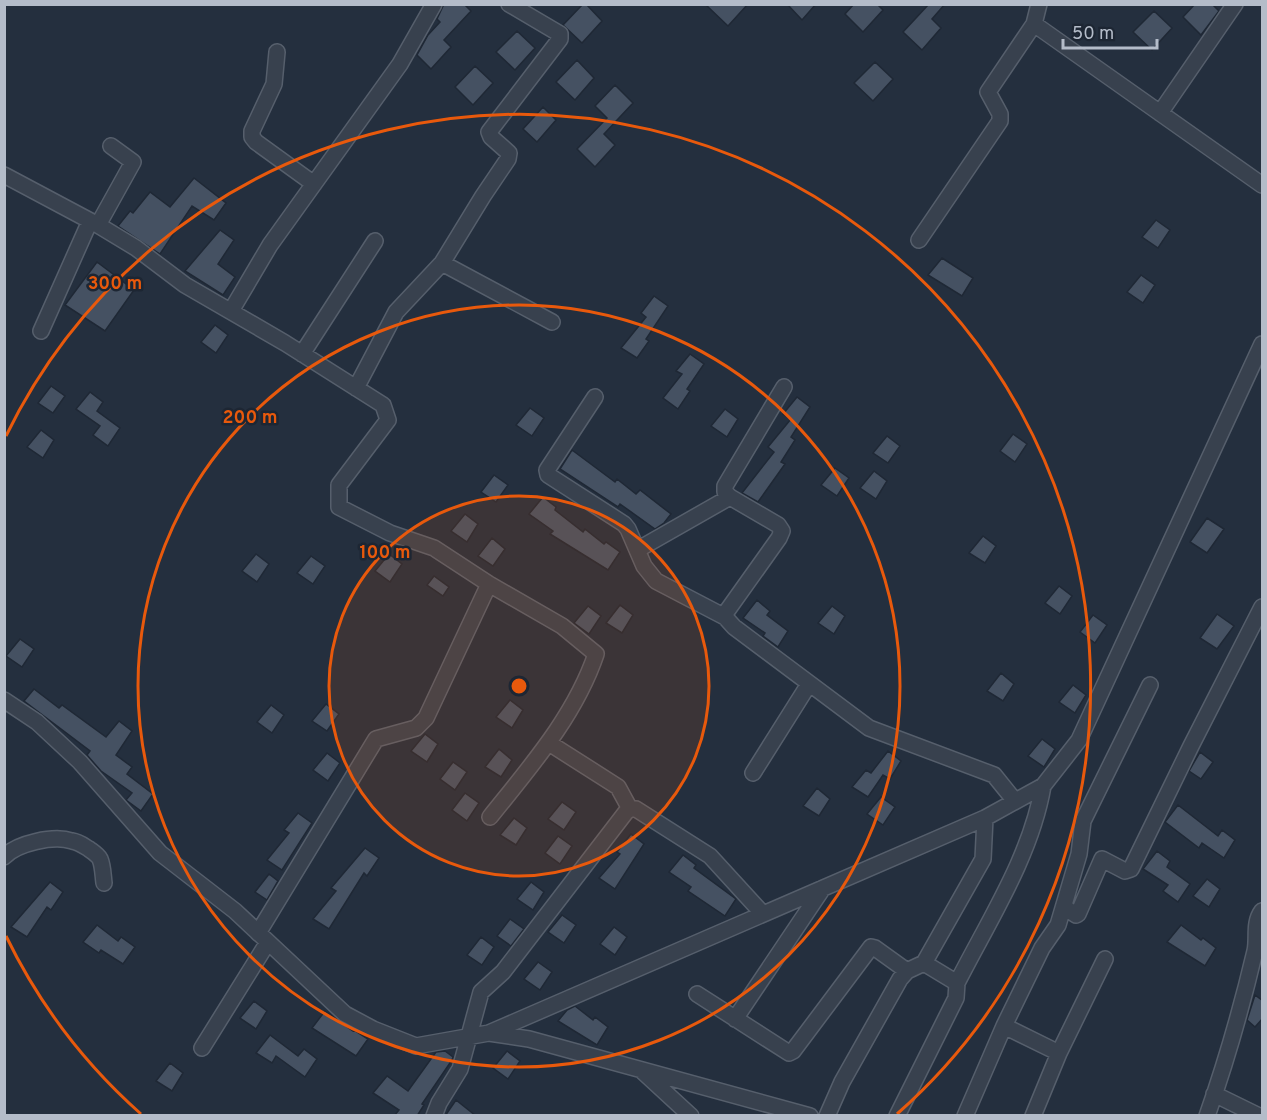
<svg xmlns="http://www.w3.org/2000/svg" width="1267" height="1120" viewBox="0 0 1267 1120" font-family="Overpass,sans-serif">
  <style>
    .building { fill: #455162; stroke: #1f2835; stroke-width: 1.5 }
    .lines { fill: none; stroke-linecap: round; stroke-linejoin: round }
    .minor-casing { stroke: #565f6c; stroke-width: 18 }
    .minor { stroke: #38414e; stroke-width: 15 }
    .ring { fill: none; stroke: #e8590c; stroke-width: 3 }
    .centre { fill: #e8590c; stroke: #1d2633; stroke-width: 3 }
    .ring-label { font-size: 18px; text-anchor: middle; font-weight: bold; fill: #e8590c; stroke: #1d2633; stroke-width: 5; stroke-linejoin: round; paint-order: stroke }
  </style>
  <rect width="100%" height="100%" fill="#242f3e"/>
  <!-- building -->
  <path class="building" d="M444,4H464L471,11L444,40L451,47L431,69L417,55L428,35L440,22L437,19Z
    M583,4H586L602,21L582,43L563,25Z
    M705,4H748L728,26Z
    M787,4H816L802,20Z
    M854,4H877L883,10L863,32L845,14Z
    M929,4H945L932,19L941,28L922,50L903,32Z
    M1195,4H1212L1219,11L1201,35L1183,17Z
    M1154,11L1172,28L1152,50L1133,32Z
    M517,31L535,48L515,70L496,52Z
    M577,60L594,78L575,100L556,82Z
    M875,62L893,79L873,101L854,83Z
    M475,66L493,83L473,105L455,87Z
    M615,85L633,103L604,134L615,145L595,167L577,149L607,118L595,106Z
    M543,107L556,120L537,142L523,129Z
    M194,178L226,203L214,220L192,206L160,254L118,226L130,211L133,213L150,192L170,207Z
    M1156,220L1170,230L1158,248L1142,237Z
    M220,230L234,240L218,264L235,277L223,295L185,271Z
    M942,258L973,278L962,296L928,275Z
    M97,262L134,290L105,331L65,305Z
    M1141,275L1155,285L1143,303L1127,292Z
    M654,296L668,306L646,339L649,341L637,358L621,348L646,317L641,313Z
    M215,325L228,335L216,353L201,342Z
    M690,354L704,364L687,389L690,391L678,409L663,398L682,374L676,371Z
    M51,386L65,396L53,413L38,403Z
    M90,392L103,402L97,411L120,428L108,446L93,435L100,426L76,409Z
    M797,397L810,407L791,437L795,440L781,462L785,464L758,502L742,493L774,452L768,447L791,419L783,414Z
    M530,408L544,418L532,436L516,425Z
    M725,409L738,419L727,437L711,426Z
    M41,430L54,440L43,458L27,447Z
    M1013,434L1027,444L1015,462L1000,451Z
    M887,436L900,446L888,463L873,453Z
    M572,450L615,482L617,479L636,494L640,490L671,514L664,523L655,529L620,504L618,507L560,469Z
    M835,468L849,478L837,496L821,485Z
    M874,471L887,481L876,499L860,488Z
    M494,475L508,485L496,502L481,492Z
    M543,497L556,507L555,510L583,532L585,529L604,544L606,542L620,552L608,570L550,534L553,531L529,514Z
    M465,514L478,524L467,542L451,531Z
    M1207,518L1224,529L1207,553L1190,542Z
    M983,536L996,546L985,563L969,553Z
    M492,538L505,549L493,566L478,556Z
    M256,554L269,564L257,582L242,571Z
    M389,554L402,564L390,582L375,571Z
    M311,556L325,566L313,584L297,573Z
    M434,576L449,587L443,596L427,585Z
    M1059,586L1072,596L1060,614L1045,603Z
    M757,600L770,611L767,615L788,631L778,647L763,636L765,633L743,618Z
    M620,605L633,615L622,633L606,623Z
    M588,606L601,616L589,634L574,623Z
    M832,606L845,616L834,634L818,623Z
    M1217,614L1234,626L1217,649L1200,638Z
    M1093,615L1107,625L1095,643L1080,632Z
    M20,639L34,649L22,667L6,656Z
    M1001,673L1014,684L1003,701L987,691Z
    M1073,685L1086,695L1075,713L1059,702Z
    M34,689L59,708L62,705L106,737L119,721L132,731L116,755L132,767L127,774L153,794L141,811L126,800L132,793L101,771L87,755L90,751L24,701Z
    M510,700L523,710L512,728L496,717Z
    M326,704L339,714L327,731L312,721Z
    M271,705L284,715L272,733L257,722Z
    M425,734L438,744L427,762L411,751Z
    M1042,739L1055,749L1044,767L1028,756Z
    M499,749L512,760L501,777L485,767Z
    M888,751L901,761L890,779L883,775L868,797L852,787L866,770L871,773Z
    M1200,752L1213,762L1201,779L1189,771Z
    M327,753L340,763L328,781L313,770Z
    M453,762L467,772L455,790L440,779Z
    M817,788L830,799L819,816L803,806Z
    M465,793L479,803L467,821L452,810Z
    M881,797L895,807L883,825L867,814Z
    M562,802L576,812L564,830L548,819Z
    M1178,805L1218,836L1222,830L1235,840L1224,858L1202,843L1199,848L1165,822Z
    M298,813L312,823L282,870L267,860L289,833L284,830Z
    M514,818L527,828L516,845L500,835Z
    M631,834L644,844L615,889L599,878L620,854L617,852Z
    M558,836L572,846L560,864L545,853Z
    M365,848L379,858L367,876L364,873L329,929L313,919L336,891L331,888Z
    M1157,851L1170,861L1167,867L1190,884L1178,902L1163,891L1168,885L1143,869Z
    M683,855L696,865L694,868L736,899L725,916L688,891L691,887L669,872Z
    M269,874L278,881L267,900L255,892Z
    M1207,879L1220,889L1209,907L1193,896Z
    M50,882L63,892L51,910L47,907L27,937L11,927Z
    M531,882L544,892L533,910L517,899Z
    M562,915L576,925L564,943L548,932Z
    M510,919L524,929L511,946L497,936Z
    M97,925L118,941L121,937L135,947L123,964L101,950L99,953L83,942Z
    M1181,925L1201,940L1203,938L1216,948L1205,966L1167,942Z
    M614,927L627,937L615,955L600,944Z
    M481,937L494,947L482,965L467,955Z
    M538,962L552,972L540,990L524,979Z
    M1255,995L1263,1001V1018L1255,1027L1247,1020Z
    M254,1001L267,1011L256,1029L240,1018Z
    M575,1006L593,1020L595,1017L608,1027L597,1045L558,1021L567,1010Z
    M325,1011L353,1031L354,1030L368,1039L356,1056L312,1028Z
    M270,1035L298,1056L304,1049L317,1059L305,1077L276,1056L272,1063L256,1053Z
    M445,1051L453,1057L452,1060L422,1104L424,1105L417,1116H394L399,1110L373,1093L387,1076L408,1091L436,1052Z
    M507,1051L520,1061L508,1079L493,1068Z
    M170,1063L183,1073L172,1091L156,1081Z
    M456,1100L476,1116H445Z"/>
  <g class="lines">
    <defs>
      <path id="minor" d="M1034,24L1262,185
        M277,52L274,84L252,131V137L256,142L314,184
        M1160,113L1235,4
        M4,175L98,225L136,248L185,285L285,343L383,405L388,420L339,485V507L390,533L434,548L489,584L562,626L596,654C575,716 530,767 490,817
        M98,225L133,162L111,146
        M919,240L1000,121V114L988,92L1034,24L1039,4
        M442,263L552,322
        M231,311L270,245L400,64L434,4
        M41,331L90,221
        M302,354L375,241
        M784,387L725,486V492L730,497L778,525L782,531L779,538L727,611L725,617L734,627L869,728L994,775L1015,801
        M356,388L396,312L442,263L483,196L508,159L509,153L491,137L489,132L560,39V34L509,4
        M595,397L547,470L548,475L624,524L628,529L644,566L656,581L725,617
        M637,550L730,497
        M4,700L37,722L80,762L160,853L235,911L345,1014L373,1029L416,1046L489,1033L985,818L1043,786L1079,740L1262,344
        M549,743L618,787L630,809
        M753,773L809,684
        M4,857C17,843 54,835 72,841C79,842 84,846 89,849C93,852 98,855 100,859C103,866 103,875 104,883
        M1064,907L1076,915L1078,914L1102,859L1125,871L1131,869L1191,746L1262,607
        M258,933L376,739L416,728L426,718L489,584
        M924,963L957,983
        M697,994L789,1053L793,1051L871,947L875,948L907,971
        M735,1019L823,888
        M1004,1026L1059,1053
        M489,1033L529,1039L810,1116
        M202,1048L268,942
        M641,1070L691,1116
        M1214,1094L1259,1116
        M434,1116L439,1103L460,1069L481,992L503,972L626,812L630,809H636L710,856L763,914
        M827,1116L842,1082L900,979L907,971L924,963L983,859L985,818
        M897,1116L956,998L957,983C989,920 1031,856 1043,786
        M965,1116L1004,1026L1042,948L1058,925L1079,854L1083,821L1150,685
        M1033,1116L1059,1053L1105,959
        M1207,1116C1226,1062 1242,1006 1255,951C1258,938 1253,923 1262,911"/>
    </defs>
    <!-- minor casing -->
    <use href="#minor" class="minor-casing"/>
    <!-- minor -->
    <use href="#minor" class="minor"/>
  </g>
  <!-- distance rings -->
  <circle cx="519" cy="686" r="190" fill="#e8590c" fill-opacity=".12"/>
  <g class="ring">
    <circle cx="519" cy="686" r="190"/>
    <circle cx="519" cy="686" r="381"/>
    <path d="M141 1114A571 571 0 0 1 6 936M6 436A571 571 0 1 1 897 1114"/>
  </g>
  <circle cx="519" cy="686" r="9" class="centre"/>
  <g class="ring-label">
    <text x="115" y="289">300 m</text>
    <text x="250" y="423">200 m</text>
    <text x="385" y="558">100 m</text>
  </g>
  <!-- border -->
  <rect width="1267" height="1120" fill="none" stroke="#b4bcc9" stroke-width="12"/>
  <!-- scale -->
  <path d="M1063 39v9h94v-9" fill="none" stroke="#b4bcc9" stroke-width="3"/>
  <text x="1072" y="39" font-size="18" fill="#b4bcc9" stroke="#1d2633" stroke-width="4.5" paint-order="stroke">50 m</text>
</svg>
